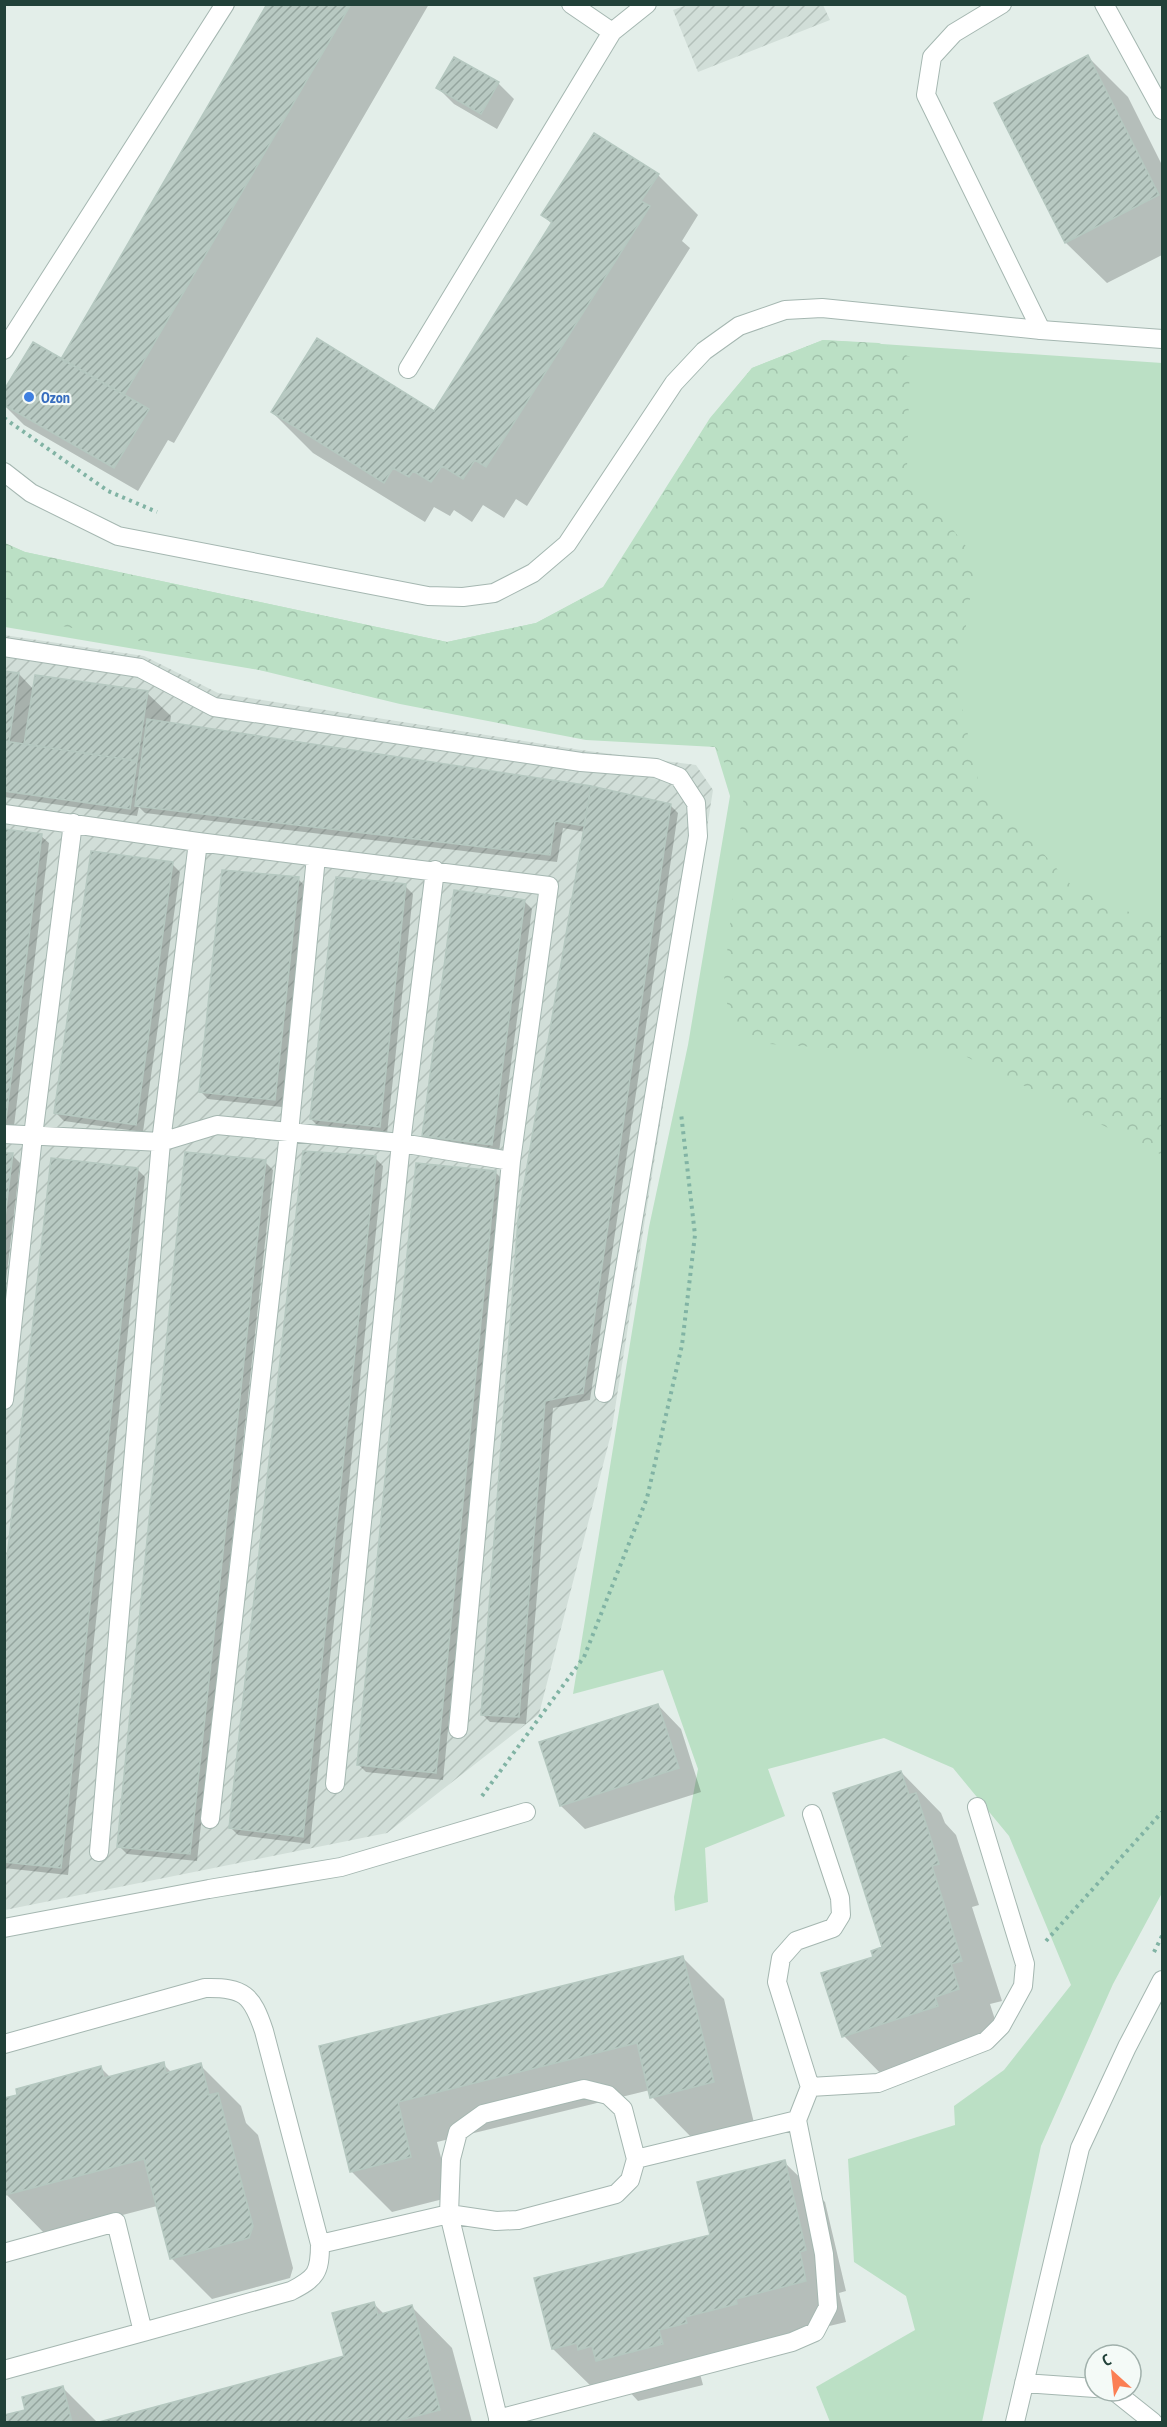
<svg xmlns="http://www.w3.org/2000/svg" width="1167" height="2427" viewBox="0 0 1167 2427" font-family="'PT Sans Narrow',sans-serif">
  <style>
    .industrial { fill: url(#industrial-furrows) }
    .green { fill: #bbe0c5 }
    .forest { fill: url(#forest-crowns) }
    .shadow { fill: #0003 }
    .building { fill: url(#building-hatch); stroke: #b5c8c0; stroke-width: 1.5 }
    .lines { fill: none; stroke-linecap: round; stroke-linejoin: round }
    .service-casing { stroke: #a5b7b1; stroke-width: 20 }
    .minor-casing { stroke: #a5b7b1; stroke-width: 20 }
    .path { stroke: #81b3a4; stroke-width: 4; stroke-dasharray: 3 4.5; stroke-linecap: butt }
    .service { stroke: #fff; stroke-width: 18 }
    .minor { stroke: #fff; stroke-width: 18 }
    .shop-dot { fill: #3f7fe0; stroke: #f4faf7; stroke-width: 2 }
    .labels { text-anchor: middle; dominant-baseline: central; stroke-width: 4.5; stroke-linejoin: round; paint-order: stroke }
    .shop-label { font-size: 16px; font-weight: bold; fill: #366cbe; stroke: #f4faf7; text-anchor: start }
  </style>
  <defs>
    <pattern id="industrial-furrows" width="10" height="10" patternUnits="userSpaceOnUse" patternTransform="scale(1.5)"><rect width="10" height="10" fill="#d1ded8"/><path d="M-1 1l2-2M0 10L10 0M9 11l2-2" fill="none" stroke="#b3c0ba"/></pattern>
    <pattern id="forest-crowns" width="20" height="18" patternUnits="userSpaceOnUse" patternTransform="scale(1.5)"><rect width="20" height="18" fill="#bbe0c5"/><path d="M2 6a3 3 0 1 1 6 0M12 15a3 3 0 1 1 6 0" fill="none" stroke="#a0c1aa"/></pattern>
    <pattern id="building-hatch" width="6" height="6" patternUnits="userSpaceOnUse" patternTransform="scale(1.5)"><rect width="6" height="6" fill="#b8c9c2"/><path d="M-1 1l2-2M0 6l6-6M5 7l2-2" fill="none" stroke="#95a59f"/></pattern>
  </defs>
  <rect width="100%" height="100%" fill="#e3eee9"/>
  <!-- industrial -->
  <path class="industrial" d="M687,5H823L830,20L698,72L673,10Z
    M4,635L144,656L218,693L581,750L696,765L713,790L611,1434L539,1714L387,1833L5,1910Z"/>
  <!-- green -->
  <path class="green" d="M823,340L1162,363V1893L1113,1984L1041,2146L982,2422H830L816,2387L915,2330L906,2296L854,2262L848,2159L955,2125L954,2106L1004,2070L1071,1985L1009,1836L953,1768L884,1738L768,1769L785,1816L705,1848L708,1902L675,1911L674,1897L698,1769L663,1670L573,1694L649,1227L688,1045L730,796L715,747L5,627L4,543L25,552L447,642L536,623L603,587L710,418L752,368Z"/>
  <!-- forest -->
  <path class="forest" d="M823,340L879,343L910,357L907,471L976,559L957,686L978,779L1072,886L1162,927V1155L967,1057L739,1042L723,990L744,795L715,747L586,740L400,704L134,640L5,615V543L25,552L447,642L536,623L604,587L710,419L752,368Z"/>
  <!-- shadow -->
  <path class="shadow" d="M269,4H429L174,443L168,440L138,491L24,425L4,405V393L62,361Z
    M1088,57L1128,97L1162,165V255L1107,283L1066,243L996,103Z
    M498,83L514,99L497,129L454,104L438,88Z
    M658,175L698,215L682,241L690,248L527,506L516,499L504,518L483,505L472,522L454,510L450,516L434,507L425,522L313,453L272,412L434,413L552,224L543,215Z
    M4,672L19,674L34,690L147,693L171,716L170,723L591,788L670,805L678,813L590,1400L553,1408L526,1724L490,1722L482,1714L585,832L563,828L557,862L145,813L139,807L137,816L4,797Z
    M4,831L41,836L49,843L14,1126L4,1125Z
    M172,864L180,872L143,1132L64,1121L56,1113Z
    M298,879L306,887L282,1107L208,1099L200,1091Z
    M405,886L413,894L387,1134L319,1127L311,1119Z
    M524,901L532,909L499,1152L431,1143L423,1135Z
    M4,1154L12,1155L20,1163L4,1297Z
    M375,1158L383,1166L310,1844L238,1835L230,1827Z
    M265,1162L273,1170L197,1861L127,1854L119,1846Z
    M137,1169L145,1177L68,1875L4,1868V1599Z
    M495,1172L503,1180L443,1780L366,1772L358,1764Z
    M658,1705L681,1729L701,1792L585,1829L561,1806Z
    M901,1772L941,1813L945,1823L956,1835L979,1905L972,1907L1002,2001L990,2004L998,2029L884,2077L844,2036L875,1958L884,1948Z
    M683,1958L724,1999L754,2123L692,2138L652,2097L650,2090L437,2142L451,2197L392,2212L351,2171L321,2047Z
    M163,2064L172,2073L200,2065L241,2106L246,2123L258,2135L293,2268L290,2278L212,2299L171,2258L157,2206L46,2235L6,2194L4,2100L101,2068L111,2078Z
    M784,2162L825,2202L846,2291L839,2293L846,2322L775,2339L699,2370L703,2385L638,2401L626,2388L594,2389L553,2349L712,2236Z
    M374,2304L384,2314L412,2307L452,2348L472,2422H104L346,2357Z
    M62,2387L97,2422H4V2417L27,2411Z"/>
  <!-- building -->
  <path class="building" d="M267,4H351L124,395L61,359Z
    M1088,55L1159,195L1065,243L994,103Z
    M454,57L499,82L481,114L436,88Z
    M594,133L659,174L641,201L650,206L486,467L475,460L463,479L442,466L431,482L413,471L409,477L393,468L384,483L271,412L317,338L434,411L552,222L541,215Z
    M33,342L149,409L114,468L4,405V390Z
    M4,671L19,673L9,742L4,741Z
    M35,675L148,691L137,761L24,744Z
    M147,719L591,786L584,826L555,821L550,855L135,806Z
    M4,741L137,761L130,809L4,791Z
    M591,786L671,804L583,1393L545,1401L519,1717L481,1715L518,1220Z
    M4,829L42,834L6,1119H4Z
    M91,851L173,862L136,1125L54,1113Z
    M222,870L299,877L275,1100L199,1092Z
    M336,877L406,884L380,1127L310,1119Z
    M454,890L525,900L492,1145L422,1136Z
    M303,1151L376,1156L303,1837L229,1828Z
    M185,1152L266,1160L190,1854L117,1847Z
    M4,1153H13L4,1225Z
    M51,1158L138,1168L61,1868L4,1862V1586Z
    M416,1163L496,1171L436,1773L357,1765Z
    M658,1704L679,1768L560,1806L539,1742Z
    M901,1771L909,1795L916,1793L939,1864L932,1866L962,1961L951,1964L959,1989L935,1997L938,2006L842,2037L821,1973L873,1957L871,1951L882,1947L833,1793Z
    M683,1956L714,2082L650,2098L637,2043L398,2102L411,2157L350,2172L319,2046Z
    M164,2062L166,2073L201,2063L209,2095L218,2093L253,2226L249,2238L170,2259L144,2159L5,2195L4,2098L17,2095L16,2089L101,2066L104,2078Z
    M785,2160L806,2250L800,2252L806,2281L736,2299L737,2304L685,2317L687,2323L659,2330L663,2344L596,2361L592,2346L578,2350L577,2343L552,2349L534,2278L710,2235L697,2182Z
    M374,2302L378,2315L412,2305L440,2410L393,2422H99L344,2356L332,2313Z
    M63,2386L72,2422H4V2415L25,2410L22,2397Z"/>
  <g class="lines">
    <defs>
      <path id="service" d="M1002,4L954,33L932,57L926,95L1041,330
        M1104,4L1162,110
        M612,32L647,4
        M4,350L225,4
        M408,369L612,32L571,4
        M4,647L140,668L214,707L581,762L656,768L679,777L696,803L698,836L604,1393
        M4,814L198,842L549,886L511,1161
        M4,1134L161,1142L217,1125L401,1143L511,1161L458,1729
        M4,1400L33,1136L73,823
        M335,1784L401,1143L435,870
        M210,1819L289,1133L316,857
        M99,1852L161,1142L198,842
        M4,1928L209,1889L341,1867L526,1812
        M4,2044L205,1988C244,1987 252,1995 264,2031L320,2244L449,2214L499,2422
        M810,2087L777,1982L781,1958L796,1941L833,1928L841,1915L840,1898L812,1814
        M636,2159L623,2109L608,2095L584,2089L483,2114L458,2132L451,2159L449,2214L496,2221L518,2220L616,2194L630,2180L636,2159L797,2120L810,2087L878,2083L986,2041L1001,2026L1023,1986L1025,1964L977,1807
        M4,2253L116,2222L143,2332L4,2370
        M143,2332L291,2291C316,2278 320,2273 320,2244
        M1024,2383L1095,2388
        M1114,2391L1153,2422
        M498,2419L792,2342L815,2332L828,2307L824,2254L797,2120
        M1015,2422L1080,2148L1127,2047L1162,1980"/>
      <path id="minor" d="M4,472L31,493L118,536L428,596L463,597L494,593L533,573L567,544L674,383L704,351L739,326L785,310L822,308L1041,330L1162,339"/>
    </defs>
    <!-- service casing -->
    <use href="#service" class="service-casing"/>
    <!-- minor casing -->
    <use href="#minor" class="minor-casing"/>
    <!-- path -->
    <path class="path" d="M4,418L108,491L157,512
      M482,1796L584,1657L647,1498L682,1345L695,1235L681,1113
      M1046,1941L1162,1812
      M1154,1952L1162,1936"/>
    <!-- service -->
    <use href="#service" class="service"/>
    <!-- minor -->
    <use href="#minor" class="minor"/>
  </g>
  <!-- markers -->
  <circle class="shop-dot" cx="29" cy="397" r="6"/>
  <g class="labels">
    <!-- shop labels -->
    <g class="shop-label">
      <text x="41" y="397">Ozon</text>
    </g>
  </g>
  <!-- border -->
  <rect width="1167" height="2427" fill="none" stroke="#214139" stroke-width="12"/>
  <!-- north arrow -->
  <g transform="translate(1113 2373) rotate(333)"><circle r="28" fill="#f4faf7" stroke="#a0b0ab" stroke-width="1.5"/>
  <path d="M0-4.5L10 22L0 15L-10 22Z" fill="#fb7f54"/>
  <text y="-9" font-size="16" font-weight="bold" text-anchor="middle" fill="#214139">С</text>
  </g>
</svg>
